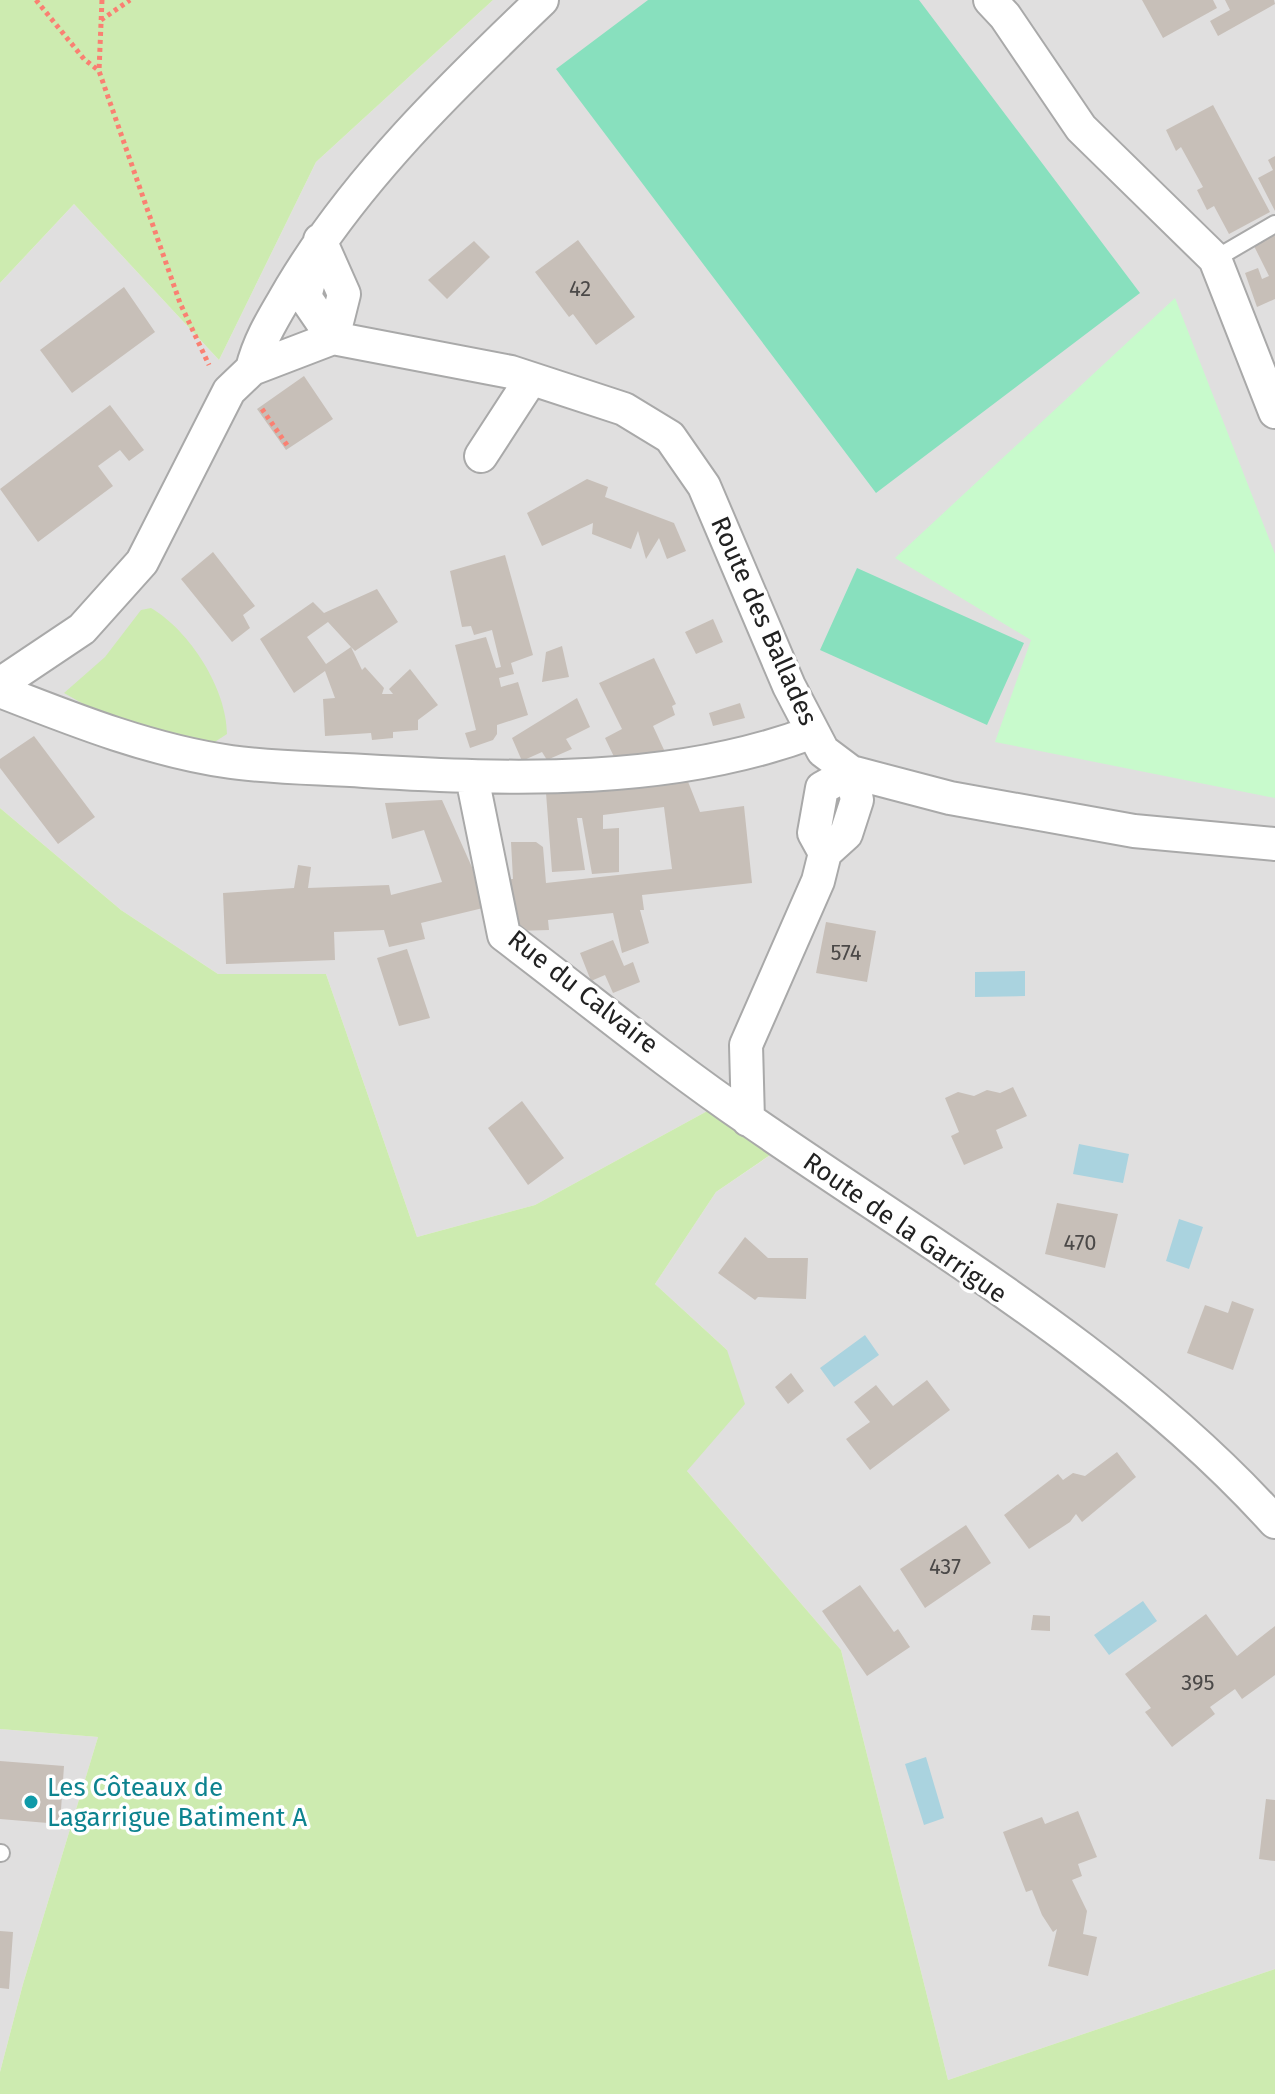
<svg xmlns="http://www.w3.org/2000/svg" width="1275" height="2094" viewBox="0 0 1275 2094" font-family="'Fira Sans',sans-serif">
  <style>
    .residential { fill: #e0dfdf }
    .grass { fill: #cdebb0 }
    .park { fill: #c8facc }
    .pitch { fill: #88e0be }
    .water { fill: #aad3df }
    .building { fill: #c7bfb8; fill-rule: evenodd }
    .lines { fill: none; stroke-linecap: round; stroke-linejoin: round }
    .lane-casing { stroke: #a9a9a9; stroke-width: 20 }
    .street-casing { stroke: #a9a9a9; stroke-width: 36 }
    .path { stroke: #fa8072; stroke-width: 5; stroke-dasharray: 4 4; stroke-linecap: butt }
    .lane { stroke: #fff; stroke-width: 16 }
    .street { stroke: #fff; stroke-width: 32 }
    .culture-dot { fill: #0f9aa8; stroke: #fff; stroke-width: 3 }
    .labels { text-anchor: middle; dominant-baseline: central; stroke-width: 7; stroke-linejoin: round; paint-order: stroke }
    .number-label { font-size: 22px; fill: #4b4948 }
    .street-label { font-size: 26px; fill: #222; stroke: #fff }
    .culture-label { font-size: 26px; fill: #0d838f; stroke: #fff; text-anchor: start }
  </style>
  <rect width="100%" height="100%" fill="#f2efe9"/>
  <!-- residential -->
  <path class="residential" d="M493,0H1275V1969L948,2080L841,1650L687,1471L727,1350L655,1284L716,1192L772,1154L711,1109L535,1205L417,1237L326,974H218L121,910L0,808V283L74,204L219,360L316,162Z
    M0,1729L98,1737L23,1984L0,2072Z"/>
  <!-- grass -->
  <path class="grass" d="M0,0H493L316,162L219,360L74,204L0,283Z
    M151,608C190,631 227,689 227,734L207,747L108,718L64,693L105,657L141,610Z
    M0,808L121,910L218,974H326L417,1237L535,1205L711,1109L773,1153L716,1192L655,1284L727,1350L745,1404L687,1471L841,1650L948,2080L1275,1969V2094H0V2072L23,1984L98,1737L0,1729Z"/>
  <!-- park -->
  <path class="park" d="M1175,298L1275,554V798L995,742L1031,640L895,558Z"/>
  <!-- pitch -->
  <path class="pitch" d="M648,0H919L1140,293L876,493L556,69Z
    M857,568L1024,643L987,725L820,650Z"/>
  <!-- water -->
  <path class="water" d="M1025,971V996L975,997V972Z
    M1079,1144L1129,1154L1123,1183L1073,1174Z
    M1179,1219L1203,1227L1189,1269L1166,1261Z
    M865,1335L879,1355L834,1387L820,1368Z
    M1143,1601L1157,1621L1109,1655L1094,1635Z
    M926,1757L944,1818L924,1825L905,1764Z"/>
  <!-- building -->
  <path class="building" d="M1142,0H1213L1217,8L1163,38Z
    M1225,0H1274L1275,4L1218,36L1210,21L1230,10Z
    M1213,105L1270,212L1229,234L1214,206L1207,210L1197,190L1203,187L1181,147L1176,151L1166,130Z
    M1275,156V211L1258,178L1273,170L1268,160Z
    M1275,235V299L1257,307L1245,273L1258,268L1262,279L1269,276L1254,246Z
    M578,240L635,317L596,345L573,314L569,317L535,272Z
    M474,241L490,257L447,299L428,280Z
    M124,287L155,332L72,393L40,350Z
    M304,376L333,419L286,450L257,409Z
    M110,405L144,450L129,461L120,450L98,466L113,486L38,542L0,489Z
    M587,479L608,487L605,497L674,523L686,551L667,559L659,538L646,559L638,531L631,549L592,534L593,523L542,546L527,513Z
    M213,552L255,606L243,615L250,628L232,642L181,579Z
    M505,555L533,655L511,663L514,674L499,678L501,687L518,682L528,715L497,725V734L493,740L470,748L465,733L476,730L455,645L486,637L496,668L501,667L492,630L474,635L471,626L462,627L450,571Z
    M377,589L398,622L355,651L351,647L362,670L365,667L384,688L382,694H393L389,689L410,669L438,705L418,720V730L393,732V738L372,740L371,733L325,736L323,699L335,698L325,671L294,693L260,639L313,602L324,613ZM328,622L351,647L326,664L307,637Z
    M713,619L723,642L696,654L685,632Z
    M562,646L569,677L542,682L546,652Z
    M654,658L676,704L672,706L675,715L653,726L665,752L617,763L605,738L622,729L599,683Z
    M577,698L590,727L566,739L572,749L547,760L542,752L522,761L512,738Z
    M740,703L745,718L713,726L709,713Z
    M34,736L95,817L58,844L0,768V759Z
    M685,774L700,812L744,806L752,883L642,895L644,910H640L649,943L622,953L613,913L548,920L549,930L516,931L512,893L502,894L499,880L513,879L511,842H536L543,847L546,883L672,869L664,807L603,815V829L619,828V872L592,874L582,818H577L585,870L552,872L546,793Z
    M442,800L475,874L483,908L421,923L425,939L389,947L384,930L334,932L335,960L226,964L223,893L294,888L298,865L311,867L308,888L389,885L391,895L442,882L424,830L392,839L385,803Z
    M826,922L876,931L867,982L816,973Z
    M613,940L624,966L633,962L640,982L613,993L605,975L591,981L580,953Z
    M407,949L430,1018L399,1026L377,958Z
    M1013,1087L1027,1116L996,1130L1003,1148L964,1165L951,1136L959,1132L945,1098L958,1092L974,1096L987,1090L1000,1093Z
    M522,1101L564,1158L528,1185L488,1128Z
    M1057,1203L1118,1214L1105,1268L1045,1254Z
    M745,1237L768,1258H808L806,1299L758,1297L755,1300L718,1273Z
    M1232,1301L1254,1309L1233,1370L1187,1353L1205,1305L1228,1313Z
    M791,1373L804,1391L788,1404L775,1387Z
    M927,1380L950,1410L870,1470L846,1439L870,1422L854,1402L876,1385L893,1406Z
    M1117,1452L1136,1477L1082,1522L1076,1514L1070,1522L1029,1549L1004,1515L1058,1474L1063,1480L1073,1473L1085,1476Z
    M966,1525L991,1563L925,1608L900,1569Z
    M860,1585L894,1632L898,1629L910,1647L867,1676L822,1611Z
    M1206,1614L1237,1656L1275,1626V1675L1242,1699L1235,1689L1210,1707L1215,1714L1172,1747L1145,1712L1151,1708L1125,1674Z
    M1033,1615L1050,1616V1631L1031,1630Z
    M0,1761L64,1766L60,1824L0,1819Z
    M1266,1799L1275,1800V1861L1259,1859Z
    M1078,1811L1097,1857L1078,1864L1082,1876L1072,1880L1087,1911L1083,1934L1097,1937L1088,1976L1048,1966L1057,1929L1053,1932L1042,1915L1032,1890L1026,1892L1003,1832L1042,1817L1045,1824Z
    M0,1931L13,1932L9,1989L0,1988Z"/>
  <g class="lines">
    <defs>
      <path id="lane" d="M1215,259L1275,224
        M0,1853H1"/>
      <path id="street" d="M990,0L1005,16L1081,128L1215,259L1275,412
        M320,240L344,294L333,338
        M314,262L305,297L333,338
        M333,338L511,372L624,409L670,437L704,486L789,686L823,751L851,772L950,798L1134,831L1275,844
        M252,369C260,337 276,314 292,286C357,178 451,87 542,0
        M481,456L531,379
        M0,684L82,629L142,562L229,391L252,369L333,338
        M0,691C74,720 152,751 231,762C275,768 321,768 364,771C514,780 672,785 813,732
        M472,777L504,935C586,997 666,1063 751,1121C930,1245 1128,1359 1275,1522
        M748,1120L746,1045L818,881L825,853L846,834L857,800L851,772L822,788L814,833L825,853"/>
    </defs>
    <!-- lane casing -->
    <use href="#lane" class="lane-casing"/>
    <!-- street casing -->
    <use href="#street" class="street-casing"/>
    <!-- path -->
    <path class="path" d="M36,0L84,59L98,70
      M102,0L99,71L180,303L209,365
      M101,20L130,0
      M262,409L289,448"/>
    <!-- lane -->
    <use href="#lane" class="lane"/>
    <!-- street -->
    <use href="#street" class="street"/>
  </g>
  <!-- markers -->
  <circle class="culture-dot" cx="31" cy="1802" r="8"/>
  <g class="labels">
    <!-- number labels -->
    <g class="number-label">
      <text x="580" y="288">42</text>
      <text x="846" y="952">574</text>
      <text x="1080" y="1242">470</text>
      <text x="945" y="1566">437</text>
      <text x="1198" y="1682">395</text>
    </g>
    <!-- street labels -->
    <g class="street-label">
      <text transform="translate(764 621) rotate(66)">Route des Ballades</text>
      <text transform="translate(583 992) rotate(38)">Rue du Calvaire</text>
      <text transform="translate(905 1228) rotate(35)">Route de la Garrigue</text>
    </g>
    <!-- culture labels -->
    <g class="culture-label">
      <text x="47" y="1787">Les Côteaux de<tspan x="47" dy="30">Lagarrigue Batiment A</tspan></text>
    </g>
  </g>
</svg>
